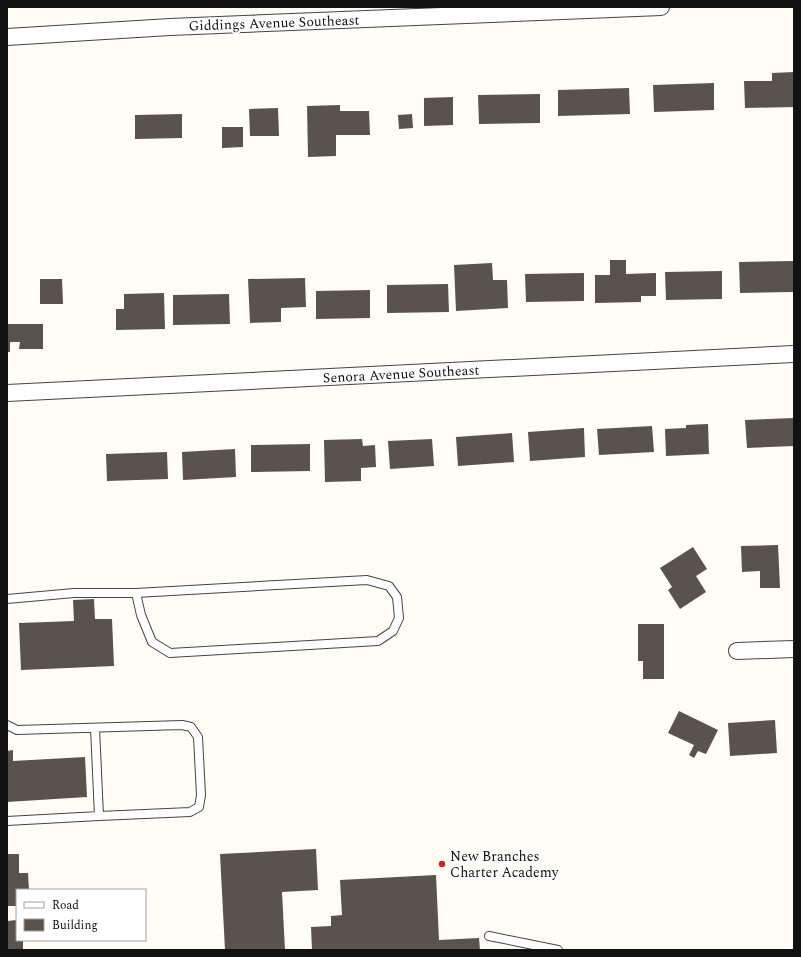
<svg xmlns="http://www.w3.org/2000/svg" width="801" height="957" viewBox="0 0 801 957" font-family="Spectral,serif">
  <style>
    .building { fill: #5a524d }
    .lines { fill: none; stroke-linecap: round; stroke-linejoin: round }
    .service-casing { stroke: #444; stroke-width: 10 }
    .minor-casing { stroke: #444; stroke-width: 18 }
    .service { stroke: #fff; stroke-width: 8 }
    .minor { stroke: #fff; stroke-width: 16 }
    .poi-dot { fill: #c4262e; stroke: #fff; stroke-width: 1.5 }
    .labels { text-anchor: middle; dominant-baseline: central; stroke-width: 4; stroke-linejoin: round; paint-order: stroke }
    .street-label { font-size: 14px; fill: #111; stroke: #fff }
    .poi-label { font-size: 14px; fill: #111; stroke: #fff; text-anchor: start }
  </style>
  <rect width="100%" height="100%" fill="#fffdf5"/>
  <!-- building -->
  <path class="building" d="M794,72V107L745,108L744,81H772V73Z
    M714,83V110L654,112L653,85Z
    M629,88L630,114L558,116V90Z
    M540,94V123L479,124L478,95Z
    M453,97V125L424,126V98Z
    M340,105V111H369L370,135H336V156L308,157L307,106Z
    M278,108L279,136H250L249,109Z
    M182,114V138L135,139V115Z
    M412,114L413,128L399,129L398,115Z
    M222,127H243V147L222,148Z
    M610,260H626V274L656,273V296H641V302L595,303V275H610Z
    M794,261V292L740,293L739,262Z
    M492,263L493,280H507L508,308L456,311L454,265Z
    M722,271V299L666,300L665,272Z
    M584,273V301L526,302L525,274Z
    M305,278L306,307L281,308V322L250,323L248,279Z
    M40,279H62L63,304H40Z
    M448,284L449,312L387,313V285Z
    M370,290V318L316,319V291Z
    M164,293L165,329L116,330V309H124V294Z
    M229,294L230,324L173,325V295Z
    M7,324H43V349H19L20,342H10V352H7Z
    M794,418V446L747,448L745,420Z
    M708,424L709,454L666,456L665,429L686,428V425Z
    M652,426L654,452L599,455L597,429Z
    M584,428L585,457L530,461L528,432Z
    M512,433L514,462L458,466L456,437Z
    M362,439L363,446L375,445L376,467L361,468V481L325,482L324,440Z
    M432,439L434,466L390,469L388,441Z
    M310,444V471L251,472V445Z
    M235,449L236,477L183,480L182,452Z
    M167,452L168,479L107,481L106,454Z
    M778,545L780,588H760V571L742,572L741,546Z
    M693,547L707,569L696,576L706,592L680,609L668,590L672,587L660,568Z
    M94,599L95,619H112L114,666L21,670L19,623L74,621L73,600Z
    M638,624H664V679H643V661H638Z
    M679,711L718,730L706,754L698,751L694,758L689,755L694,745L668,733Z
    M775,720L777,753L730,756L728,723Z
    M13,750V761L85,757L87,797L7,802V751Z
    M316,849L318,890L282,892L285,950H225L220,854Z
    M7,854H19V873H28L29,890H17V906H7Z
    M436,875L439,940L479,938L480,950H312L311,927L331,926V916L342,915L340,880Z
    M17,920V940H23V950H7V921Z"/>
  <g class="lines">
    <defs>
      <path id="service" d="M7,599L74,593H136L367,580L389,586L397,597L399,618L393,631L378,641L170,653L152,642L141,615L136,593
        M7,725L17,730L182,725L191,727L198,737L201,795L199,807L190,812L99,816L95,728
        M7,821L99,816
        M489,936L558,950"/>
      <path id="minor" d="M7,37L170,27L661,7
        M7,393L794,354
        M737,651L794,649"/>
    </defs>
    <!-- service casing -->
    <use href="#service" class="service-casing"/>
    <!-- minor casing -->
    <use href="#minor" class="minor-casing"/>
    <!-- service -->
    <use href="#service" class="service"/>
    <!-- minor -->
    <use href="#minor" class="minor"/>
  </g>
  <!-- markers -->
  <circle class="poi-dot" cx="442" cy="864" r="4"/>
  <g class="labels">
    <!-- street labels -->
    <g class="street-label">
      <text transform="translate(274 23) rotate(-2)">Giddings Avenue Southeast</text>
      <text transform="translate(401 374) rotate(-3)">Senora Avenue Southeast</text>
    </g>
    <!-- poi labels -->
    <g class="poi-label">
      <text x="450" y="856">New Branches<tspan x="450" dy="16">Charter Academy</tspan></text>
    </g>
  </g>
  <!-- border -->
  <rect width="801" height="957" fill="none" stroke="#111111" stroke-width="16"/>
  <!-- legend -->
  <rect x="16" y="889" width="130" height="52" fill="#ffffff" stroke="#a0a0a0"/>
  <rect x="24" y="902" width="20" height="6" fill="#ffffff" stroke="#a0a0a0"/>
  <text x="52" y="909" font-size="12" fill="#111111">Road</text>
  <rect x="24" y="919" width="20" height="12" fill="#5a524d" stroke="#a0a0a0"/>
  <text x="52" y="929" font-size="12" fill="#111111">Building</text>
</svg>
